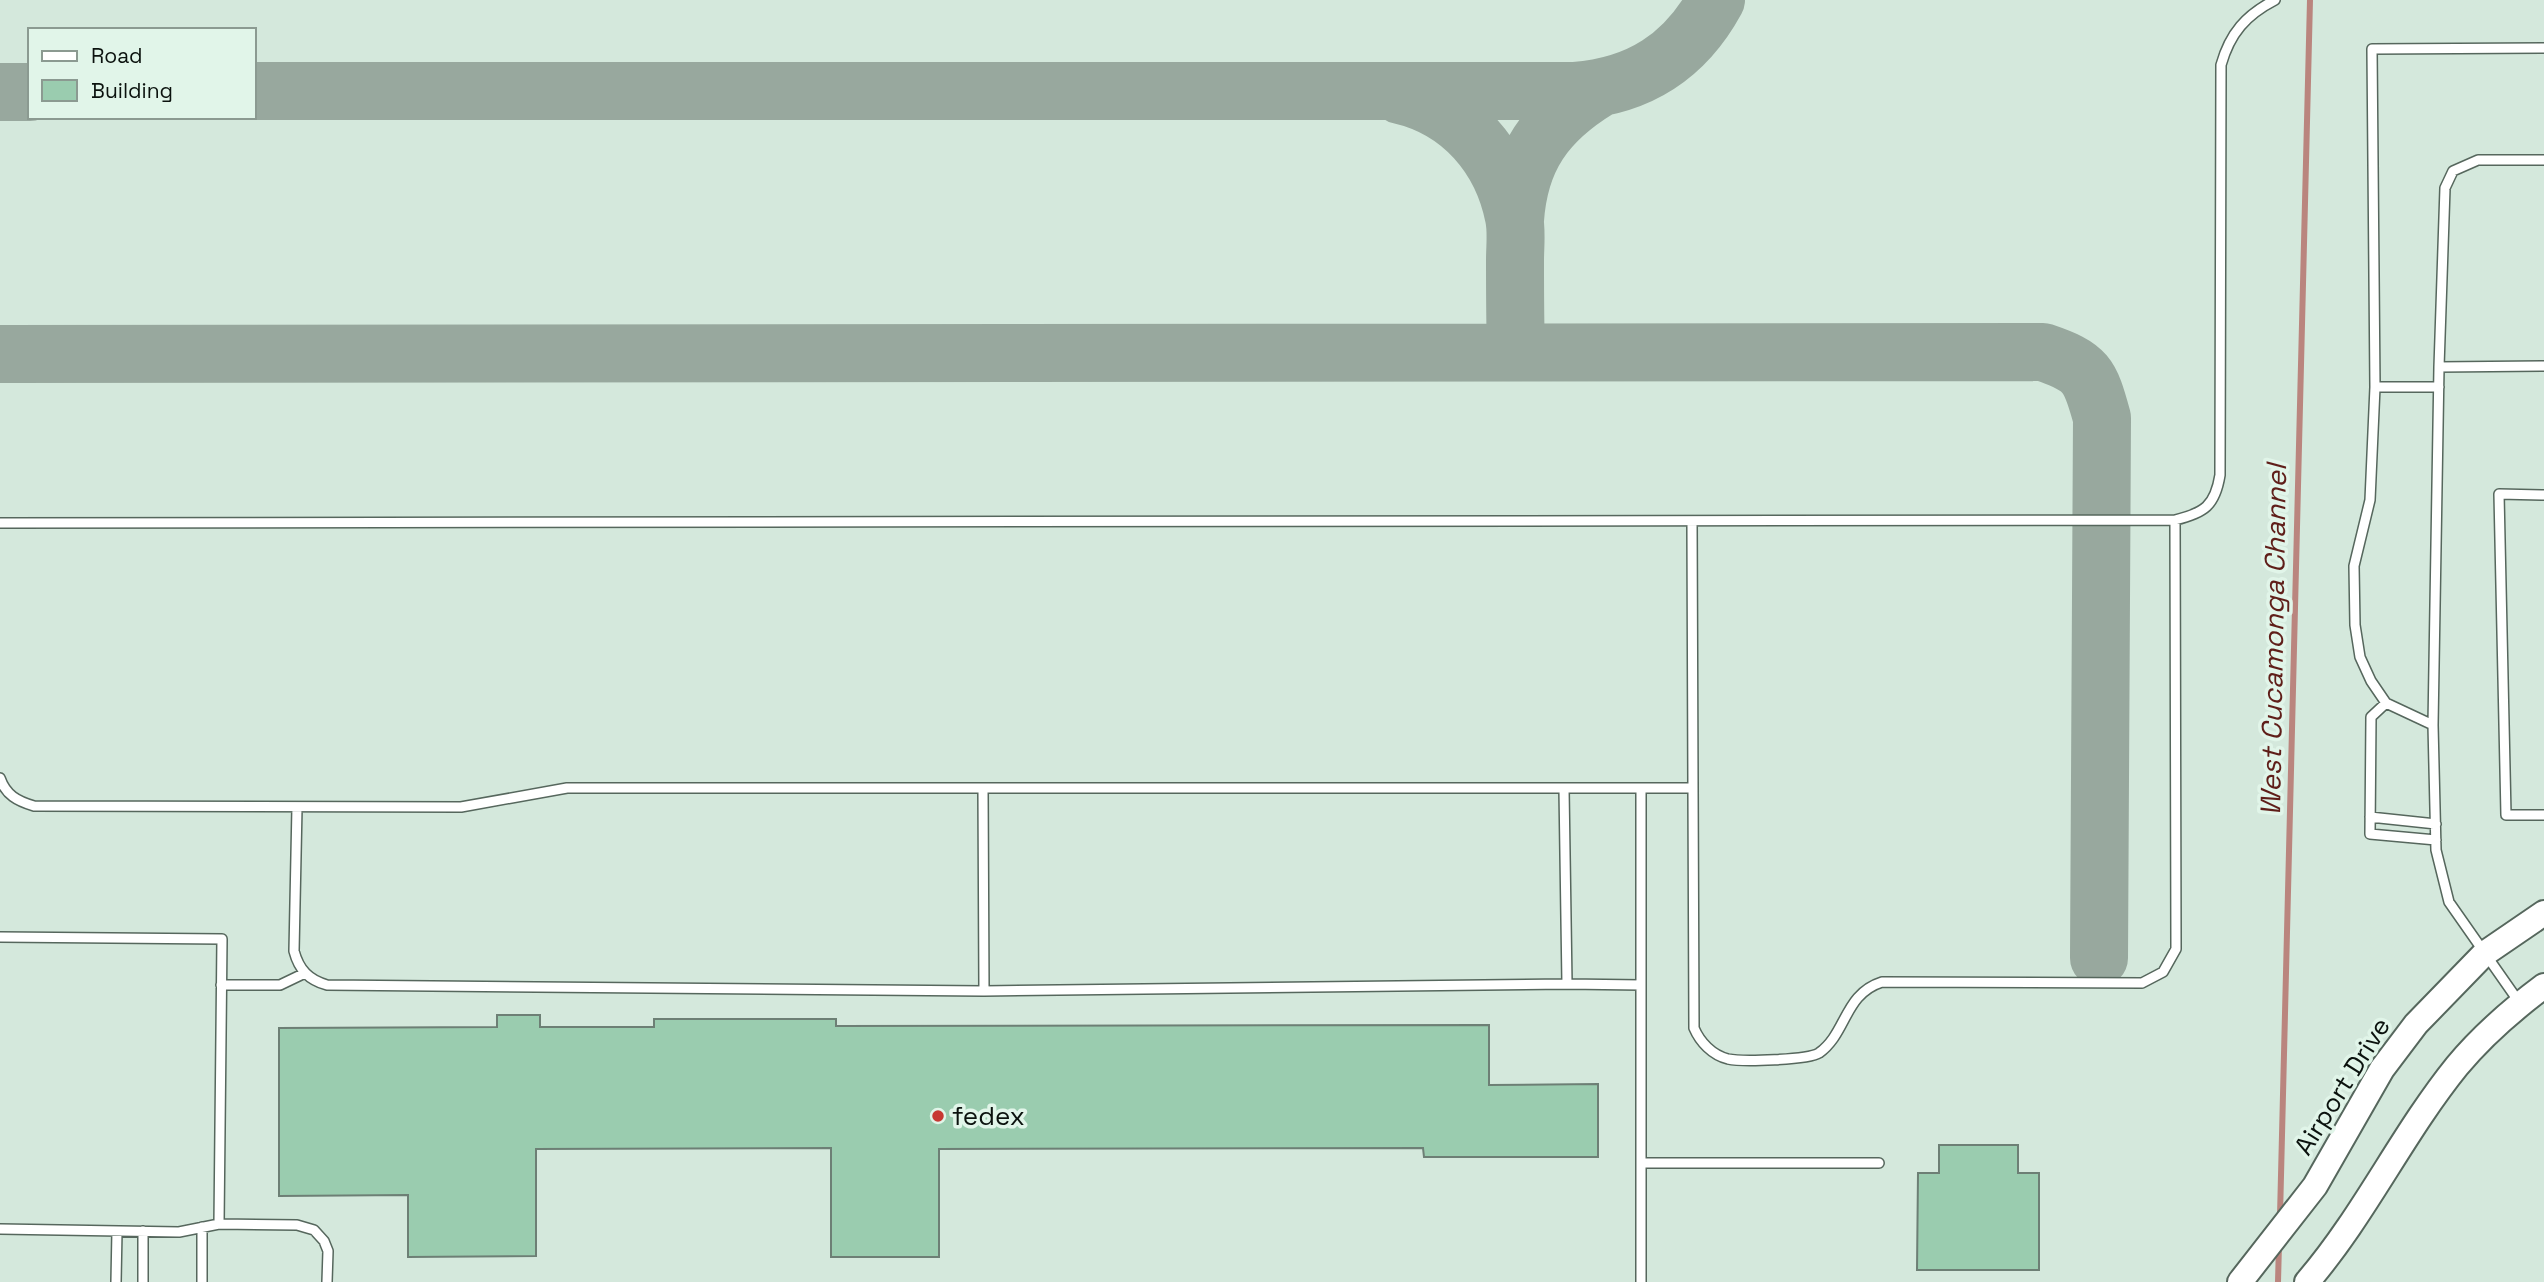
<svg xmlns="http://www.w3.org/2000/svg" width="2544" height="1282" viewBox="0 0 2544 1282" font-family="'Space Grotesk',sans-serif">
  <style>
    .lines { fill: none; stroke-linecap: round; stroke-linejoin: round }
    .stream { stroke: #ba857e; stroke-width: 6 }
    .taxiway { stroke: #98a89e; stroke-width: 58 }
    .building { fill: #9accaf; stroke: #6d7f75; stroke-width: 2 }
    .service-casing { stroke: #56675d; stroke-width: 12 }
    .secondary-casing { stroke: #56675d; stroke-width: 28 }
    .service { stroke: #fff; stroke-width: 9 }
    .secondary { stroke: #fff; stroke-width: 24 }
    .poi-dot { fill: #c73933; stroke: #e1f5e9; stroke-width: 2.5 }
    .labels { text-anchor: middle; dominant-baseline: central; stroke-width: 7; stroke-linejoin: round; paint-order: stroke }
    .street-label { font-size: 26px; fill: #0b120e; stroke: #e1f5e9 }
    .poi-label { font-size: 26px; fill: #0b120e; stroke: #e1f5e9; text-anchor: start }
    .water-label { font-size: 28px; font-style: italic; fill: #5f1e19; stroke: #e1f5e9 }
  </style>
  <rect width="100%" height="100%" fill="#d4e8dc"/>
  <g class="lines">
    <!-- stream -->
    <path class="stream" d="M2280,1216L2310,0
      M2278,1282L2279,1244"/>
    <!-- taxiway -->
    <path class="taxiway" d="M254,91H1575C1639,86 1685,57 1716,0
      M0,92H30
      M1400,95C1461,109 1502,157 1514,217C1517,231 1515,247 1515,260C1515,291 1515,321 1516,352
      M1515,220C1519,158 1546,121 1598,89
      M0,354L2043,352C2087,367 2090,374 2102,418L2099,958"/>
  </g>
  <!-- building -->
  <path class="building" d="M497,1015H540V1027H654V1019H836V1026L1489,1025V1085L1598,1084V1157H1424L1423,1148L939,1149V1257H831V1148L536,1149V1256L408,1257V1195L279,1196V1028L497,1027Z
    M1939,1145H2018V1173H2039V1270H1917L1918,1173H1939Z"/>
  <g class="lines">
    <defs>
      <path id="service" d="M2439,367L2544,366
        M2375,387L2370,500L2354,566L2355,625L2360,657L2371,681L2386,703L2433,725
        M2439,387H2375L2372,49L2544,48
        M2544,495L2499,494L2506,815H2544
        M1692,521L1693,788
        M0,523L2175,520C2204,513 2215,506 2220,475L2221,65C2230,33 2246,15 2275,0
        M2386,703L2371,717L2370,834L2436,840
        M0,778C6,795 17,801 34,806L461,807L567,788H1693L1694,1028C1700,1042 1712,1055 1728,1059C1742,1062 1808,1060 1819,1053C1847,1033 1844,994 1882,982L2142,983L2163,972L2176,949L2175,520
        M983,788L984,991
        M297,807L294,951C299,970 309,980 327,985L984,991L1567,984L1564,789
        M2370,817L2436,824
        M0,937L222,939L219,1224
        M1567,984L1641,985
        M221,985H280L305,973
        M2519,1002L2449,902L2436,850L2433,725L2439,367L2445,188L2453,171L2478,160H2544
        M1641,1163H1879
        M202,1227V1282
        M0,1229L179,1232L219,1224L297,1225L314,1230L324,1241L328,1251L327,1282
        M116,1282L117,1231
        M143,1282V1231
        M1641,1282V788"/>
      <path id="secondary" d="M2240,1282L2315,1186L2382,1069L2416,1024L2484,954L2544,913
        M2307,1282C2364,1216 2402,1134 2457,1066C2482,1036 2513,1009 2544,986"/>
    </defs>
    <!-- service casing -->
    <use href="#service" class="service-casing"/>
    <!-- secondary casing -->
    <use href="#secondary" class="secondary-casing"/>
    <!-- service -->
    <use href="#service" class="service"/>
    <!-- secondary -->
    <use href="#secondary" class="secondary"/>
  </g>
  <!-- markers -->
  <circle class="poi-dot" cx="938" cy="1116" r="7"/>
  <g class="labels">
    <!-- street labels -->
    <g class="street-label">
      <text transform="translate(2342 1086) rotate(-58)">Airport Drive</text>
    </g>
    <!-- poi labels -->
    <g class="poi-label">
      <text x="952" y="1116">fedex</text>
    </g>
    <!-- water labels -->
    <g class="water-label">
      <text transform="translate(2273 640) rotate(-89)">West Cucamonga Channel</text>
    </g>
  </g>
  <!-- legend -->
  <rect x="28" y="28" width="228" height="91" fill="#e1f5e9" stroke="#8b9a91" stroke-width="2"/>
  <rect x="42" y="51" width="35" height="10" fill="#ffffff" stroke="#8b9a91" stroke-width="2"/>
  <text x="91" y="63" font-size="21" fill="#0b120e">Road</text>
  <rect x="42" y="80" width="35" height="21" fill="#9accaf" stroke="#8b9a91" stroke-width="2"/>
  <text x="91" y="98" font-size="21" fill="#0b120e">Building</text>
</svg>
